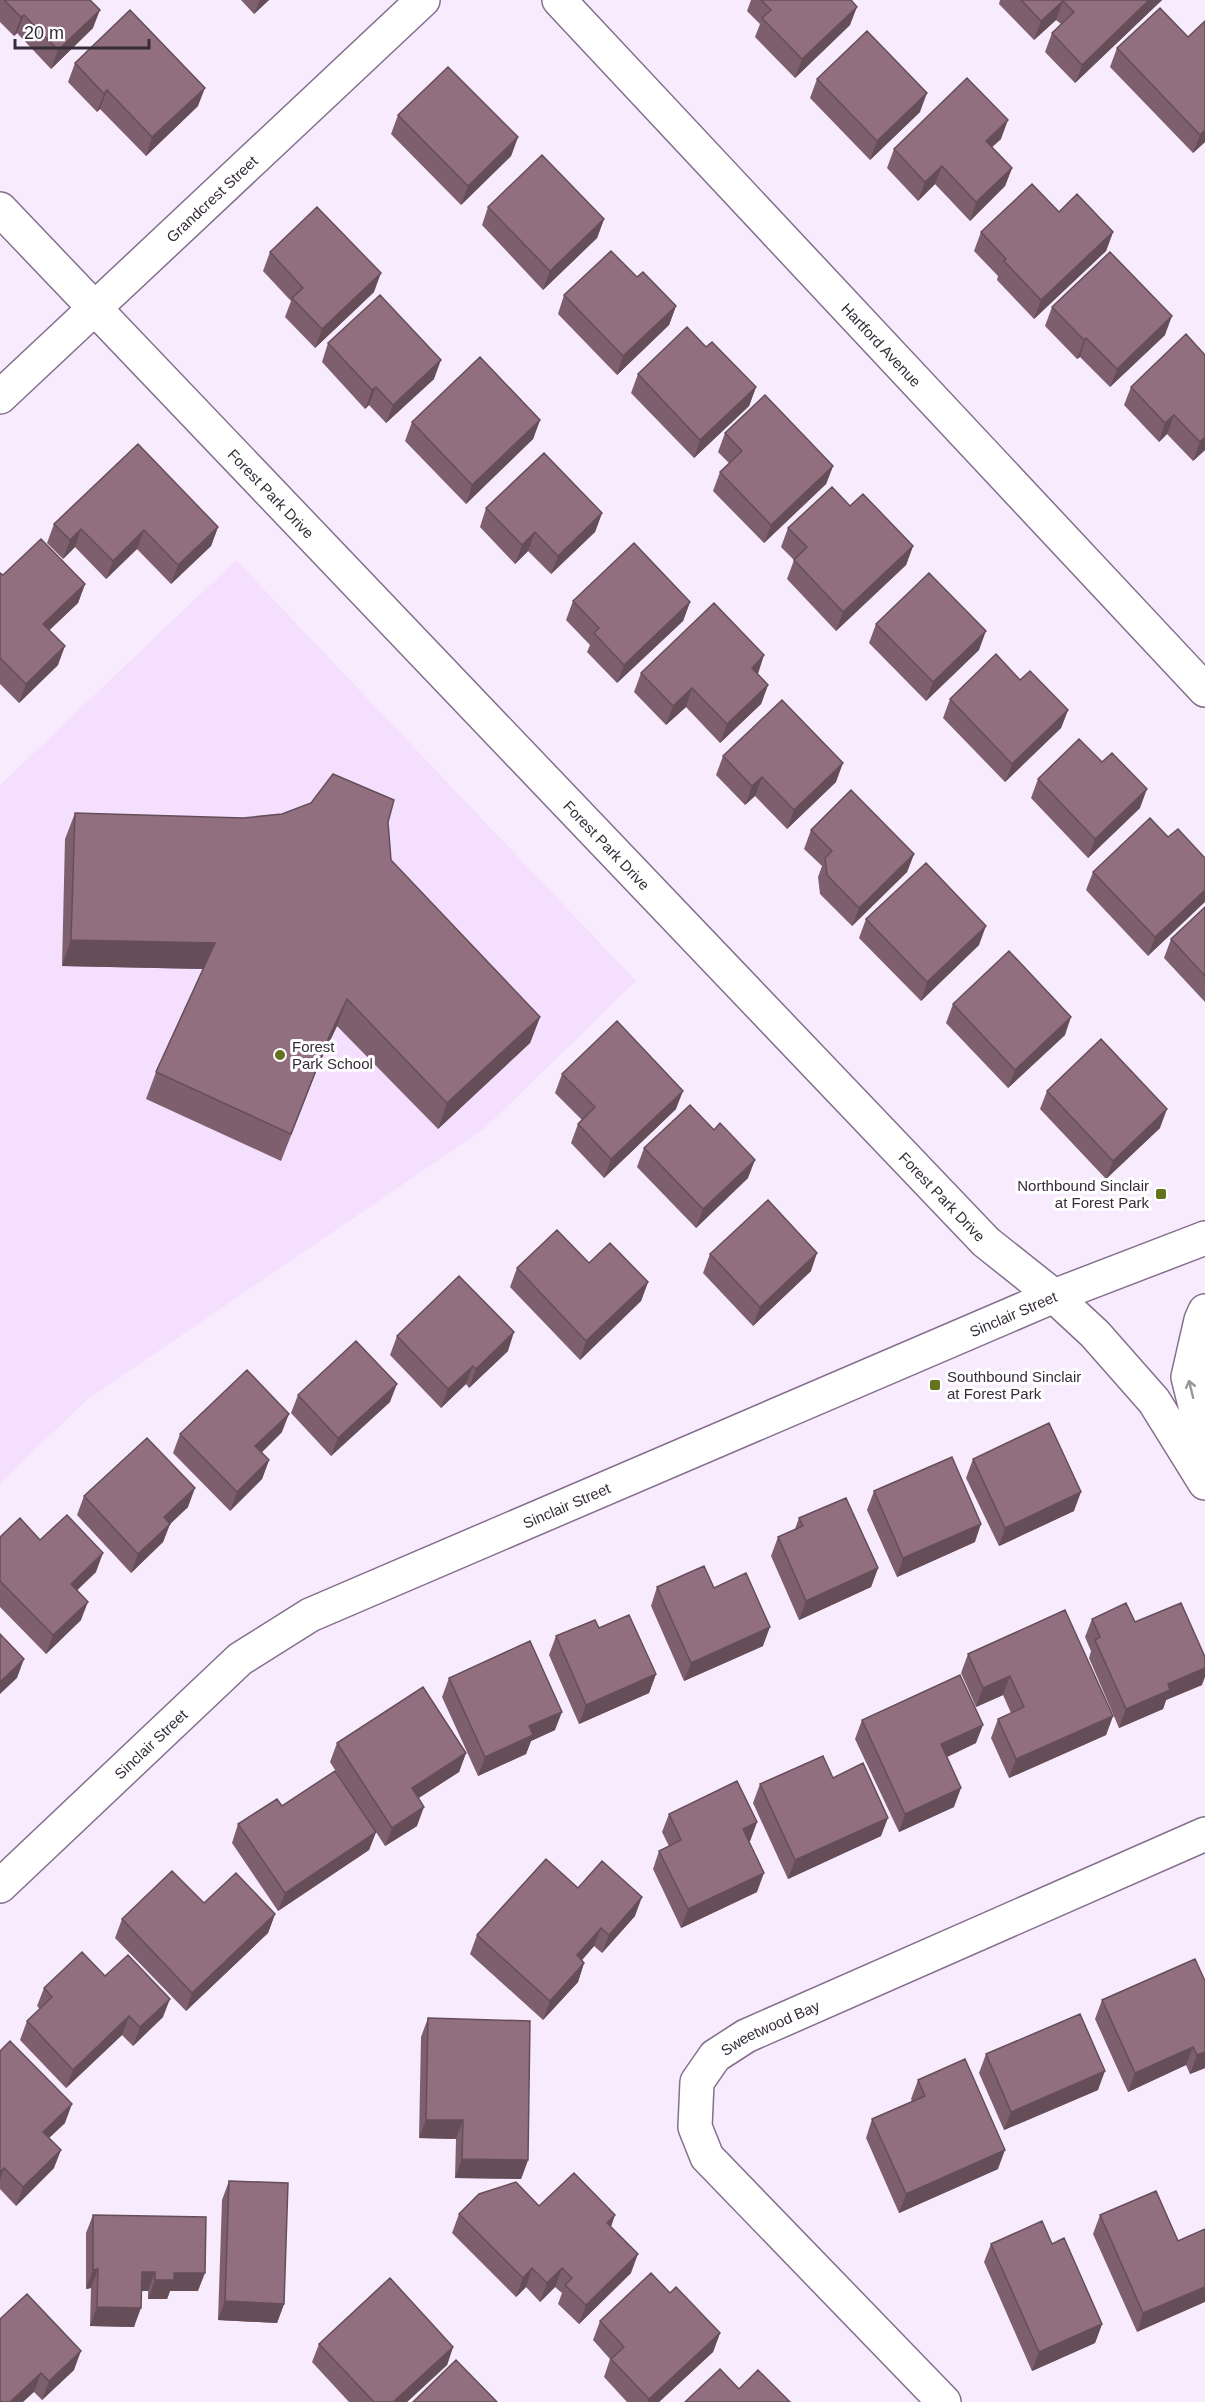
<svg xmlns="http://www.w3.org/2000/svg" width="1205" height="2402" viewBox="0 0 1205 2402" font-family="Helvetica,sans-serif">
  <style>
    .built { fill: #f5dffe }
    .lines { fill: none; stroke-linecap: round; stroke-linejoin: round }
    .minor-casing { stroke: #846f8c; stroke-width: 36 }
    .tertiary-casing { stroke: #846f8c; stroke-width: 36 }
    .minor { stroke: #fff; stroke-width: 33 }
    .tertiary { stroke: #fff; stroke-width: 33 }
    .wall { fill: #7d5f6d }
    .shaded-wall { fill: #664e59 }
    .building { fill: #916f7f; stroke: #664e59; stroke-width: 1.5 }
    .oneway { stroke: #9a969c }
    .poi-dot { fill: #65731f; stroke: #fff; stroke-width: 2 }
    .labels { text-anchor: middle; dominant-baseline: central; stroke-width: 6; stroke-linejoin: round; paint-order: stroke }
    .street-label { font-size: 15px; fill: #352c38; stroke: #fff }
    .poi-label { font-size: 15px; fill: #352c38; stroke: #fff; text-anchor: start }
  </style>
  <rect width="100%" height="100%" fill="#f8ebfe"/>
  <!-- built -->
  <path class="built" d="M236,560L636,981L484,1129L88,1399L0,1483V785Z"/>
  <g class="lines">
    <defs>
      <g id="minor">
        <path id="s1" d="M559,0L1205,690"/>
        <path id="s2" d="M0,209L986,1242L1054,1296L1095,1334L1154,1401L1205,1483"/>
        <path id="s3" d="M0,397L423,0"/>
        <path id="s4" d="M944,2402L707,2157L695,2127L697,2082L715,2056L746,2036L1205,1834"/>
      </g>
      <g id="tertiary">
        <path d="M1205,1311L1201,1320L1188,1377L1205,1446"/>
        <path id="s5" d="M0,1886L240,1659L310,1615L1054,1296L1205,1238"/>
      </g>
    </defs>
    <!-- minor casing -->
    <use href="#minor" class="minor-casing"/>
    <!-- tertiary casing -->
    <use href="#tertiary" class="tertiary-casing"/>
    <!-- minor -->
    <use href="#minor" class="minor"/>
    <!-- tertiary -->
    <use href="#tertiary" class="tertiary"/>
  </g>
  <!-- wall -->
  <path class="wall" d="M0,0H90L93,28L51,69L17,33L14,36L0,22Z
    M241,0H269L254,14Z
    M751,0H851L850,25L795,78L755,37L760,24L747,11Z
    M1000,0H1162L1075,83L1045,52L1052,33L1061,24L1056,20L1034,40L999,4Z
    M1160,8L1205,142L1193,153L1110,67L1117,48Z
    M75,63L198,106L146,156L100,109L97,112L68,82Z
    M817,79L920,112L870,160L810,98Z
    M398,115L518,137L511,156L461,205L391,134Z
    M1001,139L992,147L1012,168L1005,186L970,221L935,184L918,201L887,168L894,149Z
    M488,207L604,219L597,238L543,290L482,225Z
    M1059,212L1113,232L1106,251L1034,319L997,280L998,276L974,251L981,232Z
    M270,252L374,292L315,348L285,317L291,301L263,271Z
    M564,295L676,306L669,325L617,375L558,314Z
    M1052,307L1165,335L1110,387L1080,357L1077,359L1045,326Z
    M328,343L434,379L386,423L369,405L365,409L322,362Z
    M1205,355V450L1193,461L1167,434L1159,442L1124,405L1131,387Z
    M638,374L756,387L749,406L694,458L631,393Z
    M540,420L533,439L466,504L405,441L412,422Z
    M725,433L833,466L826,484L764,543L713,491L720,472L729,463L718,452Z
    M850,506L913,546L906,565L836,631L787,579L794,560L781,547L788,528Z
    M486,508L602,513L595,532L551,574L528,551L515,564L480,527Z
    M54,524L218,527L211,546L171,584L137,549L106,579L75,547L63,559L47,543Z
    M0,573L3,575L85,584L78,603L49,630L58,665L19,703L0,684Z
    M573,601L690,602L683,621L617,683L587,652L590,645L566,620Z
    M876,624L979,650L926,701L869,643Z
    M641,673L758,674L768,685L761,704L720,743L686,707L666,725L634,692Z
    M950,699L1068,710L1061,728L1005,782L943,718Z
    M723,756L836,782L787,829L755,796L745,805L716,775Z
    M1038,779L1140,808L1088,858L1031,798Z
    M75,813L388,822L391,860L540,1017L530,1043L438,1129L337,1026L319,1064L281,1161L146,1099L156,1072L203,969L62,966L65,839Z
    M811,830L914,854L907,872L852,926L820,894L818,877L822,866L804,849Z
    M1168,837L1205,858L1148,956L1086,890L1093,872Z
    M1205,907V1002L1164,958L1171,939Z
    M866,919L979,945L921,1001L859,938Z
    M953,1004L1065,1035L1008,1088L946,1023Z
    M562,1074L676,1109L604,1178L571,1143L578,1124L582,1120L555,1093Z
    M1047,1091L1160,1128L1106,1179L1040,1109Z
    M644,1148L748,1178L696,1228L637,1167Z
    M710,1254L811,1271L753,1326L703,1273Z
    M589,1263L648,1282L641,1301L580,1360L510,1287L517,1268Z
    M397,1336L508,1351L469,1388L466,1384L441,1408L390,1355Z
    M298,1395L390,1402L331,1456L291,1413Z
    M282,1432L262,1452L269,1460L262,1479L230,1511L173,1453L180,1434Z
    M973,1459L1074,1511L999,1546L966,1478Z
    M874,1491L975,1542L897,1577L867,1510Z
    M84,1496L188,1507L170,1524L163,1542L131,1573L77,1515Z
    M799,1518L878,1568L871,1587L799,1620L771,1556L778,1537L795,1529Z
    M0,1537L40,1540L96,1572L77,1590L81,1620L46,1654L0,1607Z
    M657,1587L714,1588L763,1646L684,1681L651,1606Z
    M1092,1619L1135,1622L1202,1685L1166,1700L1163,1709L1119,1728L1089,1658L1091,1651L1085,1637Z
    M599,1628L656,1674L649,1693L579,1724L549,1655L556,1636Z
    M968,1654L1113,1716L1106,1735L1009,1778L991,1738L998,1719L1011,1713L1003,1695L976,1707L961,1673Z
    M449,1678L555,1730L531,1741L526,1754L478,1776L442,1697Z
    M862,1720L976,1743L947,1757L954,1807L899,1832L855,1739Z
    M337,1743L466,1753L459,1772L418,1798L417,1826L385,1846L376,1832L369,1850L278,1911L232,1843L238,1824L282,1806L357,1804L330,1762Z
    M833,1778L881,1836L788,1879L753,1803L760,1784Z
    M669,1814L757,1822L750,1841H749L757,1892L681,1928L653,1869L659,1851L669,1846L662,1832Z
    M578,1888L635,1916L602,1953L594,1946L582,1960L584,1963L578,1982L543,2020L470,1954L477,1935Z
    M204,1903L275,1914L268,1933L186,2011L115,1938L122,1919Z
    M105,1976L163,2017L133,2046L122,2035L66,2088L20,2040L27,2021L40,2009L37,2006L44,1988Z
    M1205,1981V2068L1190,2074L1186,2065L1128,2092L1095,2019L1102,2000Z
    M428,2018L528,2160L521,2179L455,2178L456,2139L419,2138L421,2037Z
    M0,2051L65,2123L49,2138L54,2168L16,2206L0,2189Z
    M986,2054L1098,2090L1004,2130L979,2073Z
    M918,2080L998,2169L899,2213L866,2138L872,2119L912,2102L911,2099Z
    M229,2181L284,2304L277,2323L218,2320L222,2200Z
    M539,2206L611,2227L631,2273L579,2324L558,2304L562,2293L555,2287L540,2302L526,2287L516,2297L452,2233L459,2214Z
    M93,2215L198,2291H170L167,2299H148V2291H141L134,2327L90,2326L91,2288L86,2289V2233Z
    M1100,2215L1178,2241L1137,2332L1093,2234Z
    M991,2244H1052L1102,2324L1095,2343L1032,2371L984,2262Z
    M670,2293L720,2333L713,2352L659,2402H627L604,2377L610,2359L593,2340L600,2321Z
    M0,2319L74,2370L42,2400L34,2392Z
    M319,2344L453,2347L447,2365L407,2402H349L312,2362Z"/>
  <!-- shaded-wall -->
  <path class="shaded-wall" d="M260,0H269L254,14Z
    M1149,0H1162L1075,83L1082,65Z
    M1063,1L1056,20L1034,40L1041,21Z
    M857,7L850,25L795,78L802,59Z
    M100,10L93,28L51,69L58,50Z
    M24,15L17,33L14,36L21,17Z
    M205,88L198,106L146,156L152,137Z
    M107,90L100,109L97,112L104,94Z
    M927,93L920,112L870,160L877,141Z
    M1008,120L1001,139L979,159L986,141Z
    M1205,130V142L1193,153L1200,135Z
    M518,137L511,156L461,205L468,186Z
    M942,166L935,184L918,201L925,182Z
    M1012,168L1005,186L970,221L976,202Z
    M604,219L597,238L543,290L550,271Z
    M1113,232L1106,251L1034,319L1041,300Z
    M381,273L374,292L315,348L322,329Z
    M676,306L669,325L617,375L623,356Z
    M1172,316L1165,335L1110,387L1117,369Z
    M1086,338L1080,357L1077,359L1084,340Z
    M441,360L434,379L386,423L393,405Z
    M376,387L369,405L365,409L372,390Z
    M756,387L749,406L694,458L700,440Z
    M1174,415L1167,434L1159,442L1165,423Z
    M540,420L533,439L466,504L472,485Z
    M1205,437V450L1193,461L1200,442Z
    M833,466L826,484L764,543L771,525Z
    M602,513L595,532L551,574L558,556Z
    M218,527L211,546L171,584L178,565Z
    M81,529L75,547L63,559L70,540Z
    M144,530L137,549L106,579L113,561Z
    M535,532L528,551L515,564L522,545Z
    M913,546L906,565L836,631L843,612Z
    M85,584L78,603L36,643L43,624Z
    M690,602L683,621L617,683L624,665Z
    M986,631L979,650L926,701L933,682Z
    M65,646L58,665L19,703L26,684Z
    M764,655L758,674L752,668Z
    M768,685L761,704L720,743L727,724Z
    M692,688L686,707L666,725L673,706Z
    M1068,710L1061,728L1005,782L1012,764Z
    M843,763L836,782L787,829L794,810Z
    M762,777L755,796L745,805L752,786Z
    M1147,789L1140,808L1088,858L1095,839Z
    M914,854L907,872L852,926L859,908Z
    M1205,890V902L1148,956L1155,937Z
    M986,926L979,945L921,1001L927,982Z
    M71,940L215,943L205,969L62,966Z
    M347,999L337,1026L319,1064L281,1161L329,1037Z
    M540,1017L530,1043L438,1129L447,1103Z
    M1071,1017L1065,1035L1008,1088L1015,1070Z
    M683,1091L676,1109L604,1178L611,1159Z
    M1167,1109L1160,1128L1106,1179L1113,1161Z
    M755,1160L748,1178L696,1228L703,1209Z
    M817,1253L811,1271L753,1326L760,1307Z
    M648,1282L641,1301L580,1360L586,1341Z
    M514,1332L508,1351L469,1388L476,1369Z
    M473,1366L466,1384L441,1408L448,1389Z
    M397,1384L390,1402L331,1456L338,1438Z
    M289,1414L282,1432L249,1465L255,1446Z
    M269,1460L262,1479L230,1511L237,1492Z
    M195,1488L188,1507L170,1524L163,1542L131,1573L138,1554L164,1517Z
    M1081,1492L1074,1511L999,1546L1005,1528Z
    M981,1524L975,1542L897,1577L903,1558Z
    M103,1553L96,1572L64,1603L71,1584Z
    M878,1568L871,1587L799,1620L806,1601Z
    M88,1602L81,1620L46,1654L53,1635Z
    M770,1627L763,1646L684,1681L691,1663Z
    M24,1659L17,1678L0,1694V1682Z
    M1205,1668V1677L1202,1685L1166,1700L1163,1709L1119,1728L1126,1709L1168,1684Z
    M656,1674L649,1693L579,1724L586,1705Z
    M1010,1676L1003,1695L976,1707L983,1688Z
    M562,1712L555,1730L531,1741L526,1754L478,1776L485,1757L529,1726Z
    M1113,1716L1106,1735L1009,1778L1016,1759Z
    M983,1725L976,1743L934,1763L941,1744Z
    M466,1753L459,1772L405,1807L412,1788Z
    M961,1788L954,1807L899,1832L905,1814Z
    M424,1807L417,1826L385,1846L392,1828Z
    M888,1818L881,1836L788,1879L795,1860Z
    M757,1822L750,1841L736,1847L743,1829Z
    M376,1832L369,1850L278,1911L285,1893Z
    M764,1873L757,1892L681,1928L688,1909Z
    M642,1897L635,1916L602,1953L609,1935Z
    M275,1914L268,1933L186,2011L192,1993Z
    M601,1928L594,1946L570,1974L577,1955Z
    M584,1963L578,1982L543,2020L550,2001Z
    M170,1999L163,2017L133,2046L140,2027Z
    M129,2016L122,2035L66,2088L73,2070Z
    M1193,2047L1186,2065L1128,2092L1135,2073Z
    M1205,2052V2068L1190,2074L1197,2055Z
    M1105,2071L1098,2090L1004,2130L1011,2112Z
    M72,2104L65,2123L36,2150L43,2132Z
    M426,2120H463L456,2139L419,2138Z
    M61,2150L54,2168L16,2206L23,2187Z
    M1005,2150L998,2169L899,2213L906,2194Z
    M462,2159L528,2160L521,2179L455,2178Z
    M4,2168L0,2180V2172Z
    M615,2215L609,2233L607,2223Z
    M638,2254L631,2273L579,2324L586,2305Z
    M532,2268L526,2287L516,2297L523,2278Z
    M562,2268L555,2287L540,2302L547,2283Z
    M98,2269L91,2288L86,2289L93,2270Z
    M142,2272H155L148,2291H135Z
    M174,2273H205L198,2291H170L167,2299H148L155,2280Z
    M1205,2287V2302L1137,2332L1143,2313Z
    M225,2301L284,2304L277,2323L218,2320Z
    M97,2307L141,2308L134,2327L90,2326Z
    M1102,2324L1095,2343L1032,2371L1039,2352Z
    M720,2333L713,2352L659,2402H648L649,2399Z
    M453,2347L447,2365L407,2402H393Z
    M81,2351L74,2370L42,2400L49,2381Z
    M41,2373L34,2392L23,2402H10Z"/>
  <!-- building -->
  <path class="building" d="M4,0H90L100,10L58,50L24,15L21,17Z
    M761,0H851L857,7L802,59L762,18L771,10Z
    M1021,0H1149L1082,65L1052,33L1074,12L1063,1L1041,21Z
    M1160,8L1188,37L1205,21V130L1200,135L1117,48Z
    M130,10L205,88L152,137L107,90L104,94L75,63Z
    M867,31L927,93L877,141L817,79Z
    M448,67L518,137L468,186L398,115Z
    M967,78L1008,120L986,141L1012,168L976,202L942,166L925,182L894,149Z
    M542,155L604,219L550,271L488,207Z
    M1032,184L1059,212L1077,194L1113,232L1041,300L1004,261L1006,259L981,232Z
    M317,207L381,273L322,329L292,298L303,288L270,252Z
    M611,251L637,277L643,272L676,306L623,356L564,295Z
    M1110,252L1172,316L1117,369L1086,338L1084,340L1052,307Z
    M380,295L441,360L393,405L376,387L372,390L328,343Z
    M687,327L706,347L712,342L756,387L700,440L638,374Z
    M1186,334L1205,355V437L1200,442L1174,415L1165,423L1131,387Z
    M480,357L540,420L472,485L412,422Z
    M765,395L833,466L771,525L720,472L742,451L725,433Z
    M138,444L218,527L178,565L144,530L113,561L81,529L70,540L54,524Z
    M544,453L602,513L558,556L535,532L522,545L486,508Z
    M832,487L850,506L863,494L913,546L843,612L794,560L807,547L788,528Z
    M41,539L85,584L43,624L65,646L26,684L0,658V573L3,575Z
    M634,543L690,602L624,665L594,633L599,628L573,601Z
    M929,573L986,631L933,682L876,624Z
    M714,603L764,655L752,668L768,685L727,724L692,688L673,706L641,673Z
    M996,654L1020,680L1030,671L1068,710L1012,764L950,699Z
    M782,700L843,763L794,810L762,777L752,786L723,756Z
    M1079,739L1102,762L1112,753L1147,789L1095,839L1038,779Z
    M333,774L394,800L388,822L391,860L540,1017L447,1103L347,999L329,1037L291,1134L156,1072L215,943L71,940L75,813L243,818L282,814L311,803Z
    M851,790L914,854L859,908L827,875L825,858L832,851L811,830Z
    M1150,818L1168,837L1178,829L1205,858V890L1155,937L1093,872Z
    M926,863L986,926L927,982L866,919Z
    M1205,907V976L1171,939Z
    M1009,951L1071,1017L1015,1070L953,1004Z
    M617,1021L683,1091L611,1159L578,1124L595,1107L562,1074Z
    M1101,1039L1167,1109L1113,1161L1047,1091Z
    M690,1105L714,1130L720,1123L755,1160L703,1209L644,1148Z
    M768,1200L817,1253L760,1307L710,1254Z
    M557,1230L589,1263L610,1243L648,1282L586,1341L517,1268Z
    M459,1276L514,1332L476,1369L473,1366L448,1389L397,1336Z
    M356,1341L397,1384L338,1438L298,1395Z
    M247,1370L289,1414L255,1446L269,1460L237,1492L180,1434Z
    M1049,1423L1081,1492L1005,1528L973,1459Z
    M147,1438L195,1488L164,1517L170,1524L138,1554L84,1496Z
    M952,1457L981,1524L903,1558L874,1491Z
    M846,1498L878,1568L806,1601L778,1537L803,1526L799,1518Z
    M67,1515L103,1553L71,1584L88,1602L53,1635L0,1581V1537L20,1518L40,1540Z
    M704,1566L714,1588L746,1573L770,1627L691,1663L657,1587Z
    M1126,1603L1135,1622L1181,1603L1205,1657V1668L1168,1684L1170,1690L1126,1709L1095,1640L1100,1637L1092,1619Z
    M1065,1610L1113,1716L1016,1759L998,1719L1024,1707L1010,1676L983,1688L968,1654Z
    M629,1615L656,1674L586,1705L556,1636L595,1620L599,1628Z
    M0,1634L24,1659L0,1682Z
    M530,1641L562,1712L529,1726L533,1735L485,1757L449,1678Z
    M960,1675L983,1725L941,1744L961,1788L905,1814L862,1720Z
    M423,1687L466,1753L412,1788L424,1807L392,1828L337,1743Z
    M823,1756L833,1778L863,1763L888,1818L795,1860L760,1784Z
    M335,1771L376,1832L285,1893L238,1824L277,1799L282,1806Z
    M737,1781L757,1822L743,1829L764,1873L688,1909L659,1851L681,1840L669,1814Z
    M546,1859L578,1888L602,1861L642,1897L609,1935L601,1928L577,1955L584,1963L550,2001L477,1935Z
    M172,1871L204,1903L236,1873L275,1914L192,1993L122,1919Z
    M82,1952L105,1976L128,1955L170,1999L140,2027L129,2016L73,2070L27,2021L52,1997L44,1988Z
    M1195,1959L1205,1981V2052L1197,2055L1193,2047L1135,2073L1102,2000Z
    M1080,2014L1105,2071L1011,2112L986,2054Z
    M428,2018L530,2021L528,2160L462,2159L463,2120H426Z
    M10,2041L72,2104L43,2132L61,2150L23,2187L4,2168L0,2172V2051Z
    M965,2059L1005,2150L906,2194L872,2119L925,2096L918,2080Z
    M574,2173L615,2215L607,2223L638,2254L586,2305L565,2285L572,2278L562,2268L547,2283L532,2268L523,2278L459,2214L479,2194L516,2182L539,2206Z
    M229,2181L288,2183L284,2304L225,2301Z
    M1156,2191L1178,2241L1205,2229V2287L1143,2313L1100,2215Z
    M93,2215L206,2217L205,2273H174V2280H155V2272H142L141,2308L97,2307L98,2269L93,2270Z
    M1042,2221L1052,2244L1064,2238L1102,2324L1039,2352L991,2244Z
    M651,2273L670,2293L676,2287L720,2333L649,2399L611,2359L624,2347L600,2321Z
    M390,2278L453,2347L393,2402H374L319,2344Z
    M27,2294L81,2351L49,2381L41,2373L10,2402H0V2319Z
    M456,2360L497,2402H413Z
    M720,2369L739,2389L758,2370L790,2402H685Z"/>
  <!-- one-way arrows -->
  <defs><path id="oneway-shaft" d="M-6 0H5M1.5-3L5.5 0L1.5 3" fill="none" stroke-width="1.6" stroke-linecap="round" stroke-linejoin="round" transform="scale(1.5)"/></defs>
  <use class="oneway" href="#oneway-shaft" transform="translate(1191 1389) rotate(-104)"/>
  <!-- markers -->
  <g class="poi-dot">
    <circle cx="280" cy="1055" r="6"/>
    <rect x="1155" y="1188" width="12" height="12" rx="3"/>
    <rect x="929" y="1379" width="12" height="12" rx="3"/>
  </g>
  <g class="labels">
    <!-- street labels -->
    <g class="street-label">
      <text stroke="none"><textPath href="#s3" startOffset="290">Grandcrest Street</textPath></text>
      <text stroke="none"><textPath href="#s1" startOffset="472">Hartford Avenue</textPath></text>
      <text stroke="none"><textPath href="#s2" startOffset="393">Forest Park Drive</textPath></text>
      <text stroke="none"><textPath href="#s2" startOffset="879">Forest Park Drive</textPath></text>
      <text stroke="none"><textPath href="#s2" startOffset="1365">Forest Park Drive</textPath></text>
      <text stroke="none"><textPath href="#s5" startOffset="1178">Sinclair Street</textPath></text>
      <text stroke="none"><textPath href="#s5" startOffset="692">Sinclair Street</textPath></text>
      <text stroke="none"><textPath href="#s5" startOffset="207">Sinclair Street</textPath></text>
      <text stroke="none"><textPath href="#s4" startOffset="512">Sweetwood Bay</textPath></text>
    </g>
    <!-- poi labels -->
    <g class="poi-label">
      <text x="292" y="1046">Forest<tspan x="292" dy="17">Park School</tspan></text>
      <text x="1149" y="1185" text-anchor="end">Northbound Sinclair<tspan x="1149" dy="17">at Forest Park</tspan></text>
      <text x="947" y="1376">Southbound Sinclair<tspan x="947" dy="17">at Forest Park</tspan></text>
    </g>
  </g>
  <!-- scale -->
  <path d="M15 39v9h134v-9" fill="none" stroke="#352c38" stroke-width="3"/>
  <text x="24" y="39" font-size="18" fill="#352c38" stroke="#ffffff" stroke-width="4.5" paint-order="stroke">20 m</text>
</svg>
